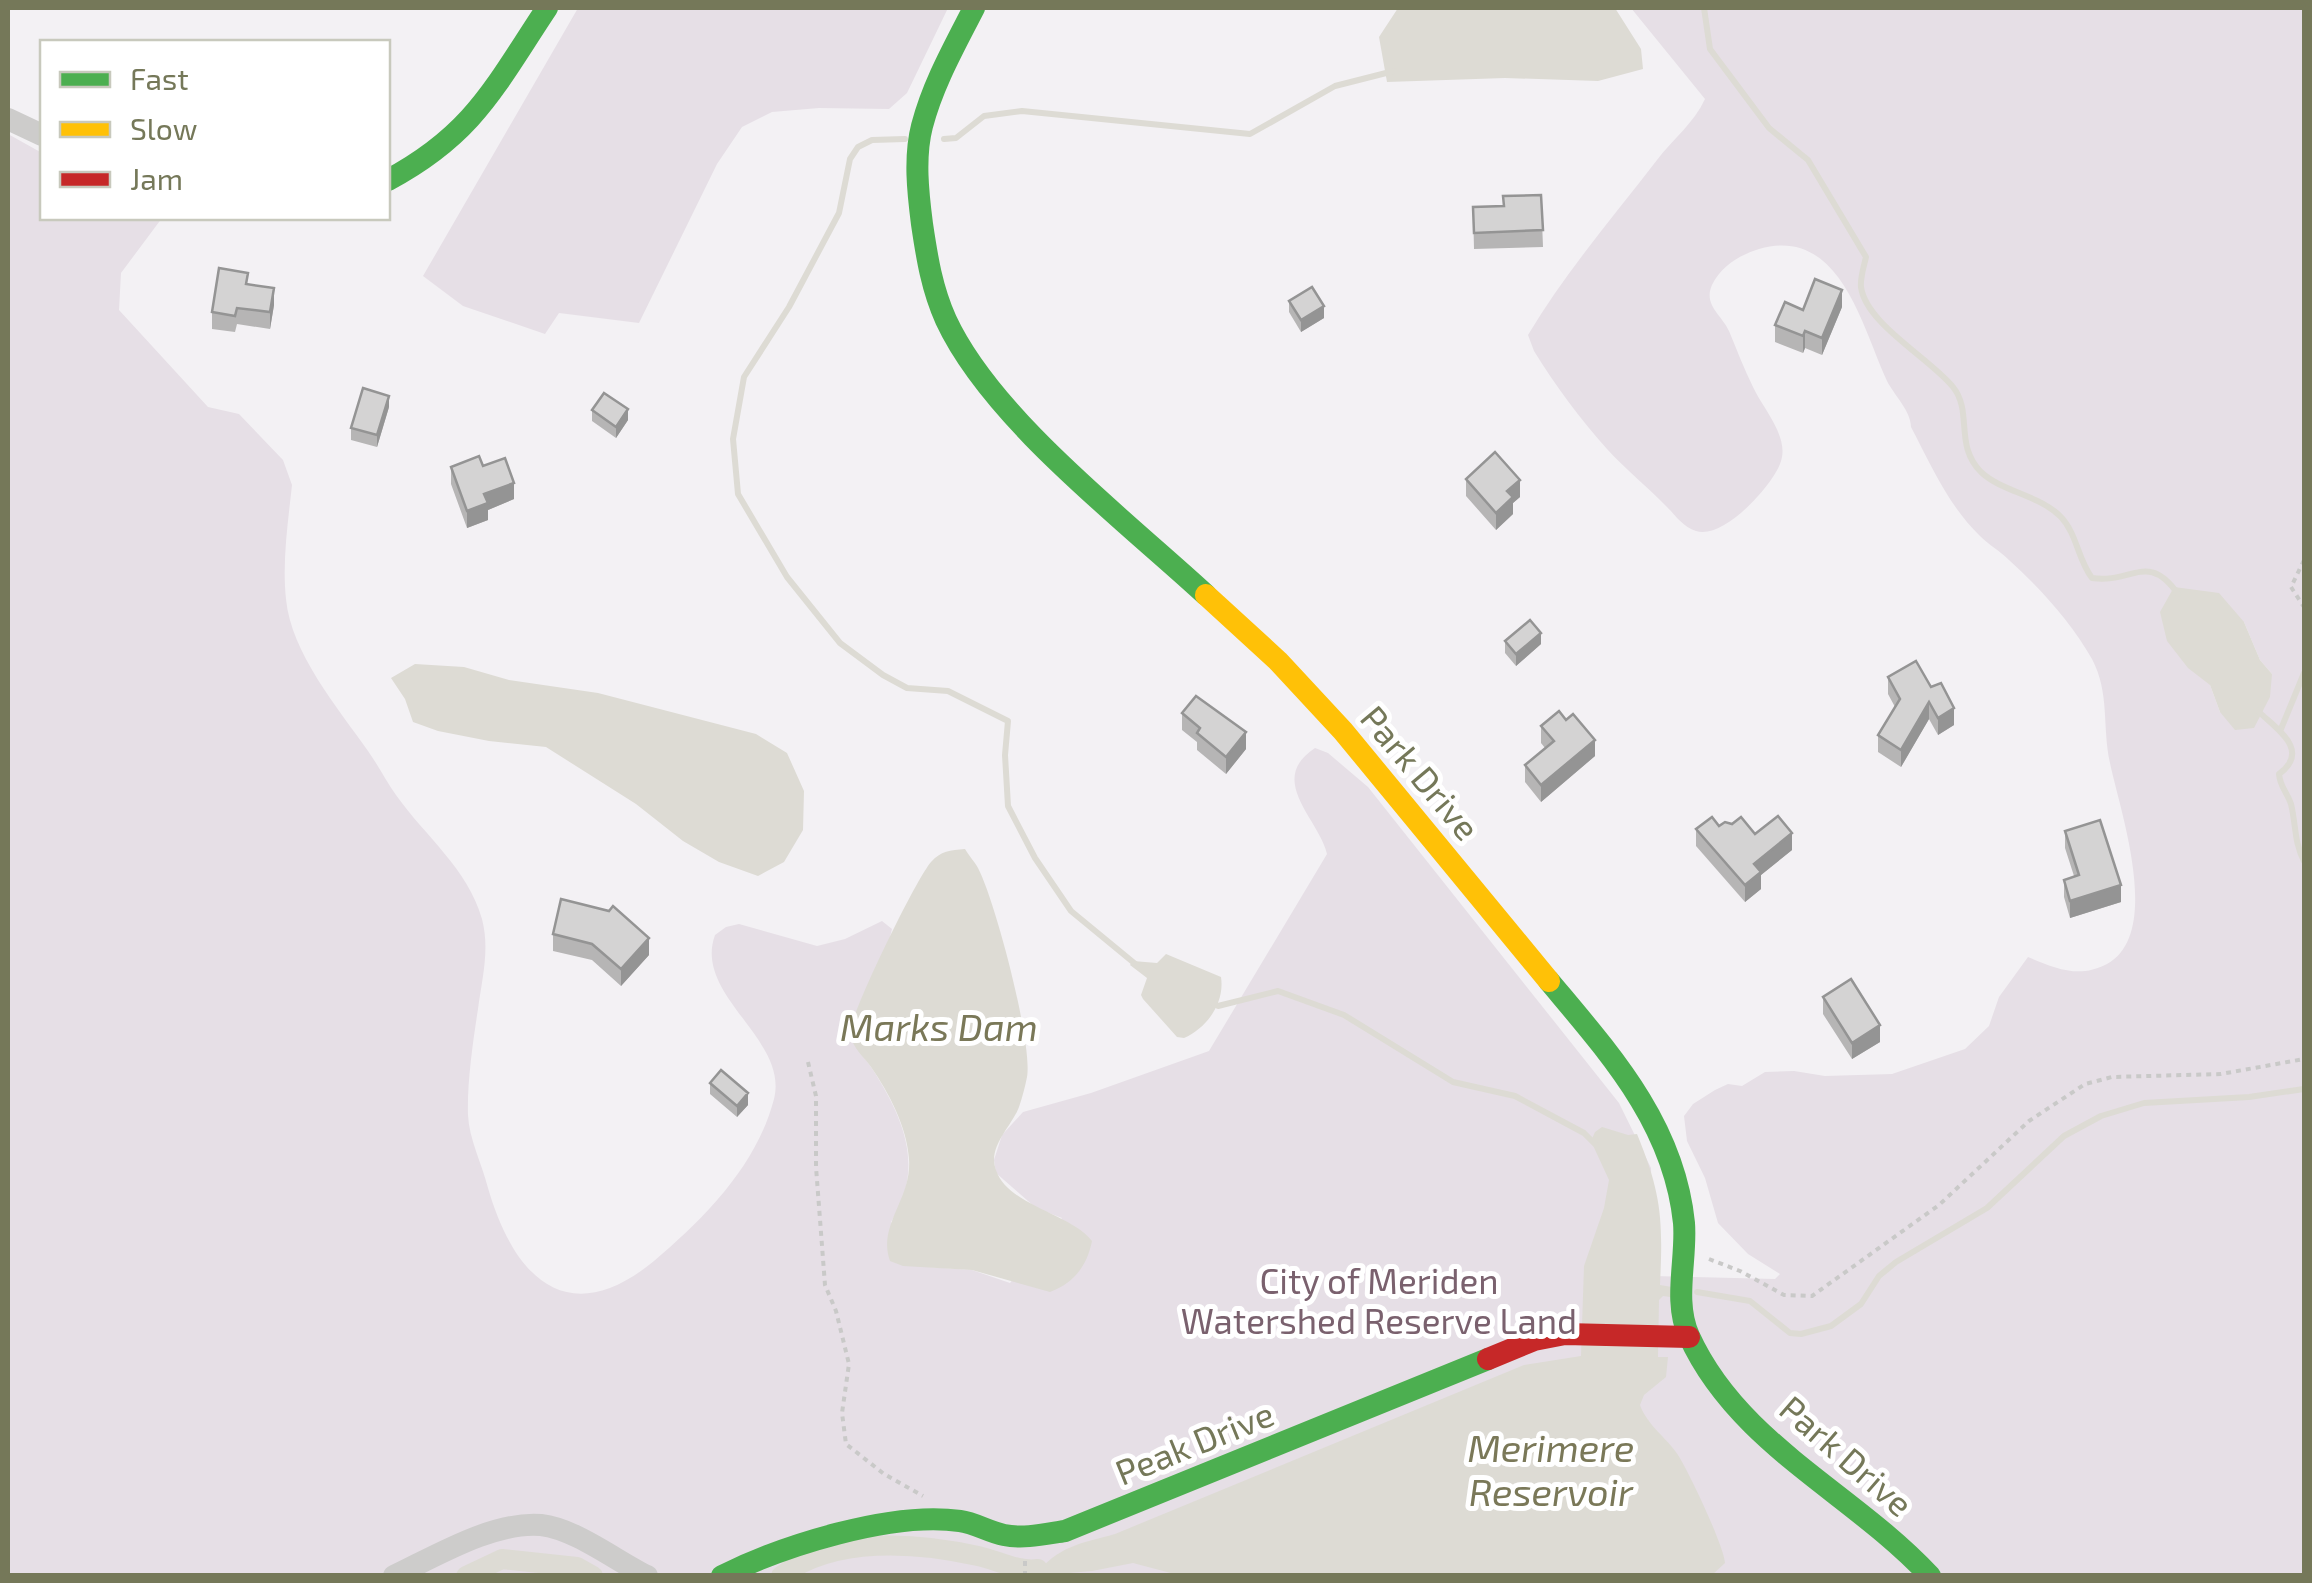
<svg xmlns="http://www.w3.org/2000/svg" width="2312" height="1583" viewBox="0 0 2312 1583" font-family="'Exo 2',sans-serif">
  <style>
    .green { fill: #e6dfe6; fill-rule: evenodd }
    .water { fill: #dddbd4 }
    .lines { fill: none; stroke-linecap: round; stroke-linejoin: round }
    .stream { stroke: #dddbd4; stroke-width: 6 }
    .canal { stroke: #dddbd4; stroke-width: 20 }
    .path { stroke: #c9c9c8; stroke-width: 4; stroke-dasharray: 5 5; stroke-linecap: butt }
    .street { stroke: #cdcccb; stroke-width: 22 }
    .fast { stroke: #4caf50; stroke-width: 22 }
    .slow { stroke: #ffc107; stroke-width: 22 }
    .jam { stroke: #c62828; stroke-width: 22 }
    .wall { fill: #b6b5b5 }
    .shaded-wall { fill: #949494 }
    .building { fill: #d4d3d3; stroke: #949494; stroke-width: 2.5 }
    .labels { text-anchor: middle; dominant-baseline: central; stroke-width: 10; stroke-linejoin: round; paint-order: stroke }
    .street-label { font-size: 35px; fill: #757859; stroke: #fff }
    .park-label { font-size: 35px; fill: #7a616e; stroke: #fff }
    .water-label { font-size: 38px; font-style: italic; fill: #7a7858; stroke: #fff }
  </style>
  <rect width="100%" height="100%" fill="#f3f1f4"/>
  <!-- green -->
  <path class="green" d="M578,8H948L907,93L889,109L819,108L772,112L742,127L717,164L639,323L559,313L545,334L463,306L423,276Z
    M1631,8H2304V1575H8V134L42,153V218H162L121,273L119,310L208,407L239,414L283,460L292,485C288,522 282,562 286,599C291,653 338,708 368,751C378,765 386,781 396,795C425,836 468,869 482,919C490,950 482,979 478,1009C473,1041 467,1083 468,1115C469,1139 482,1164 488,1188C514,1278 568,1332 654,1261C705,1218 757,1165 774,1099C789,1039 693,995 715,935L726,927L739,924L817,946L845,939L882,921L892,929L889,941L849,1030C853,1046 864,1056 873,1070C904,1119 925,1168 891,1222L929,1267L972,1270L1010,1283L1062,1218L1036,1208L996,1173L994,1160L1002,1135L1023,1112L1091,1093L1209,1051L1327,854C1319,819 1266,780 1315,748L1328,753L1368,787L1619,1103L1651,1168L1653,1276L1775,1279L1780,1274L1748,1254L1718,1223L1705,1178L1687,1141L1684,1116L1693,1104L1715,1090L1728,1084L1742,1086L1765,1072L1794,1071L1825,1076L1892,1074L1965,1049L1989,1026L1999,997L2028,957C2055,968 2079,979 2107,964C2163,933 2120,811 2110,763C2102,727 2110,693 2092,659C2071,622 2040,588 2009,560C2000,551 1989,545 1980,536C1948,505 1931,465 1911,427C1911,411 1894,395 1887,381C1862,327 1840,225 1759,249C1740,255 1721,266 1712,285C1703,305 1722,315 1729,331C1737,350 1744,369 1753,387C1763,409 1791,438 1780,464C1771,487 1723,540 1696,531C1683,527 1676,516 1667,507C1648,487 1626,470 1607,449C1580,419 1555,385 1534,351L1528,335C1565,273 1613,217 1657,160C1673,139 1694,123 1705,99ZM2244,622L2260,660L2272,674L2220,712L2210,685Z"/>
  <!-- water -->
  <path class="water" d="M1398,8H1615L1641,49L1643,69L1598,81L1505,78L1387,82L1379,37Z
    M2174,587L2219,593L2244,622L2260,660L2272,674L2270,697L2254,728L2235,730L2220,712L2210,685L2188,668L2167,641L2160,612Z
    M415,664L464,667L509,680L598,693L756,734L787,753L804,791L803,830L784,862L758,876L719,862L683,841L636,804L546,747L489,741L438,731L413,722L405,699L391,678Z
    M965,849C969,856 975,862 978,868C995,900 1033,1044 1027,1077C1025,1087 1022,1098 1019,1107C1012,1126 987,1147 996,1170C1008,1206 1070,1213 1092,1241C1087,1266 1074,1283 1050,1292L972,1270L903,1266L890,1261C877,1225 912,1199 909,1159C907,1127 889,1093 871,1067C864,1057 853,1048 850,1035C847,1020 916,879 931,862C941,851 950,850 965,849Z
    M1166,954L1221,977C1225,1003 1207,1028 1184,1038L1177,1037L1143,999L1141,995L1147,978L1130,965L1133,961L1157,963Z
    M1602,1127L1628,1135L1637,1134C1662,1195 1663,1220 1660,1285L1678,1288L1677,1298L1663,1296L1659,1300L1658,1357H1668L1666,1377L1644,1395L1640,1405C1647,1425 1667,1438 1678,1455C1689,1472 1724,1546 1725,1563L1712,1575L1182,1576L1133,1563L1092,1571L1035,1576C1057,1546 1082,1543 1115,1534L1524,1365L1581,1356L1584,1266L1604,1208L1609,1180L1591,1141L1595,1132Z"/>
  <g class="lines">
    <!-- stream -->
    <path class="stream" d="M1704,8L1710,49L1769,128L1808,160L1866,257C1864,266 1860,278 1861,287C1866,324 1931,359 1953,387C1973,412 1954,445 1981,472C2002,492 2040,495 2061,517C2077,534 2078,560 2092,578C2132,584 2148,551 2178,594
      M905,139L872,140L858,147L850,159L839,213L789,307L744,377L733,439L738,494L787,577L840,643L883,675L907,688L948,691L1008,721L1005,755L1008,806L1035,858L1071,911L1139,967
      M944,139L956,138L984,116L1022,111L1250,134L1335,86L1394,71
      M2258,711C2275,728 2312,750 2279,774C2280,787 2287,792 2291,804C2296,824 2294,842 2304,861
      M2281,729L2304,673
      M1213,1003L1218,1006L1278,991L1344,1015L1453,1082L1515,1096L1584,1133L1595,1144
      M1697,1292L1750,1301L1790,1333L1801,1334L1831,1326L1861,1304L1879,1276L1896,1262L1987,1208L2064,1136L2101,1116L2144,1103L2249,1097L2304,1089
      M1034,1576L1038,1569L1049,1567"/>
    <!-- canal -->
    <path class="canal" d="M466,1576L502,1559L577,1567L593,1576
      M781,1576C834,1536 916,1542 978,1556C997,1560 1018,1572 1038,1569"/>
    <!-- path -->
    <path class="path" d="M2304,560L2291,587L2304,607
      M808,1062L816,1096V1167L825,1285L836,1311L849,1364L842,1413L846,1444L884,1474L923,1496
      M1709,1259L1740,1271L1784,1295L1812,1296L1939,1205L2029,1121L2085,1084L2112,1077L2221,1074L2304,1059
      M1025,1561V1576"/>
    <!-- street -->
    <path class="street" d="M8,119L42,135
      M394,1576C436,1556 494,1521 541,1525C576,1529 616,1561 647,1576"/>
    <!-- fast -->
    <path class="fast" d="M974,8C954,47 933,84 922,126C914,157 918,193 922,224C927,258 932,289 946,320C992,419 1125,520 1206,595
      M388,180C474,134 495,86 547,8
      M1549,981C1610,1054 1674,1124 1684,1223C1687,1259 1673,1301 1689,1336C1738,1444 1853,1493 1930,1576
      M722,1576C782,1546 892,1511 960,1521C975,1523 989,1532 1004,1535C1024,1539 1045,1534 1065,1531L1488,1359"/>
    <!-- slow -->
    <path class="slow" d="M1206,595L1278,661L1343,731L1549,981"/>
    <!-- jam -->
    <path class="jam" d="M1488,1359L1534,1340L1565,1334L1689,1337"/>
  </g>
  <!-- wall -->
  <path class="wall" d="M1541,195L1543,247L1474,249L1473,207L1503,206Z
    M248,284L274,305L270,329L237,324L235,332L212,329V312Z
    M1289,301L1324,318L1301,332L1289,312Z
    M1842,307L1822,355L1805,348L1803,353L1775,342V325L1803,310Z
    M389,407L377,447L351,440V428Z
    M592,410L628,420L616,438L592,421Z
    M483,466L514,499L488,510V520L467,528L451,484V467Z
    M1466,479L1520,497L1513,503V514L1496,530L1466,496Z
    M1505,641L1541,644L1516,666L1505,653Z
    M1916,661L1954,725L1938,735L1929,719L1901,767L1878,752V735L1895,707L1888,694V677Z
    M1182,713L1246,749L1226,774L1197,750V742L1182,730Z
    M1541,726L1595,756L1541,802L1525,782V765L1545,748L1541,743Z
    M1719,826L1755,834L1792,850L1761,875V889L1745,902L1696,846V829Z
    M2065,831L2121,902L2070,918L2064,897V880L2074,876L2065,848Z
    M553,934L649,955L621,986L592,960L553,951Z
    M1823,997L1880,1042L1852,1059L1823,1014Z
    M710,1083L748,1105L737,1117L710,1094Z"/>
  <!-- shaded-wall -->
  <path class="shaded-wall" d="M274,288V305L270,329V312Z
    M1842,290V307L1822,355V338Z
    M1324,306V318L1301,332V320Z
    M1805,331V348L1803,353V336Z
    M389,396V407L377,447V435Z
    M628,409V420L616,438V427Z
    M1520,480V497L1513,503V514L1496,530V513L1507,491Z
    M514,483V499L488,510V520L467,528V511L484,494Z
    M1541,633V644L1516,666V654Z
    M1929,702V719L1901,767V750Z
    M1954,708V725L1938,735V718Z
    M1246,732V749L1226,774V757Z
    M1595,740V756L1541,802V785Z
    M1792,833V850L1761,875V889L1745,902V885L1754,864Z
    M2121,885V902L2070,918V901Z
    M649,938V955L621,986V969Z
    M1880,1025V1042L1852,1059V1043Z
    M748,1093V1105L737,1117V1106Z"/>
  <!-- building -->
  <path class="building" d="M1541,195L1543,230L1474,233L1473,207L1504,206L1503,196Z
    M219,268L248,273L246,284L274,288L270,312L237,308L235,316L212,312Z
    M1815,279L1842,290L1822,338L1805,331L1803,336L1775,325L1785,302L1803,310Z
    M1312,287L1324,306L1301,320L1289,301Z
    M363,388L389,396L377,435L351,428Z
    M604,393L628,409L616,427L592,410Z
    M1495,452L1520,480L1507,491L1513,497L1496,513L1466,479Z
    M479,456L483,466L505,458L514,483L484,494L488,503L467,511L451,467Z
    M1530,620L1541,633L1516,654L1505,641Z
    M1916,661L1931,687L1941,683L1954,708L1938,718L1929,702L1901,750L1878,735L1900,699L1888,677Z
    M1196,696L1246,732L1226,757L1197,733L1200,728L1182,713Z
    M1559,711L1566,720L1573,714L1595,740L1541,785L1525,765L1554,741L1541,726Z
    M1778,816L1792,833L1754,864L1761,872L1745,885L1696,829L1712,817L1719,826L1725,822L1732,824L1741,817L1755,834Z
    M2100,820L2121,885L2070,901L2064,880L2079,875L2065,831Z
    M561,899L609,911L613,906L649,938L621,969L592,944L553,934Z
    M1851,979L1880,1025L1852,1043L1823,997Z
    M721,1070L748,1093L737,1106L710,1083Z"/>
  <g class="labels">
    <!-- street labels -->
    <g class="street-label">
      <text transform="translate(1421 772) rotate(50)">Park Drive</text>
      <text transform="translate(1194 1442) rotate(-22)">Peak Drive</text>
      <text transform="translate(1847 1455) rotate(41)">Park Drive</text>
    </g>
    <!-- park labels -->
    <g class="park-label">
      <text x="1379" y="1280">City of Meriden<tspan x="1379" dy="40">Watershed Reserve Land</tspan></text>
    </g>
    <!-- water labels -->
    <g class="water-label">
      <text x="939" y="1026">Marks Dam</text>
      <text x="1551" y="1447">Merimere<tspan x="1551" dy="44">Reservoir</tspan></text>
    </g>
  </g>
  <!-- border -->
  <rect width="2312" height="1583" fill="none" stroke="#757859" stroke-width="20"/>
  <!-- legend -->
  <rect x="40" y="40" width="350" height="180" fill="#ffffff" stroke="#c8c9bd" stroke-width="2.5"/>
  <rect x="60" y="72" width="50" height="15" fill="#4caf50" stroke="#c8c9bd" stroke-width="2.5"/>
  <text x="130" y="90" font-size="30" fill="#757859">Fast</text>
  <rect x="60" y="122" width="50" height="15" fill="#ffc107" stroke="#c8c9bd" stroke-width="2.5"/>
  <text x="130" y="140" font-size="30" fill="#757859">Slow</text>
  <rect x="60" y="172" width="50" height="15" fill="#c62828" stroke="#c8c9bd" stroke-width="2.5"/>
  <text x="130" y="190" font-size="30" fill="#757859">Jam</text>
</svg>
